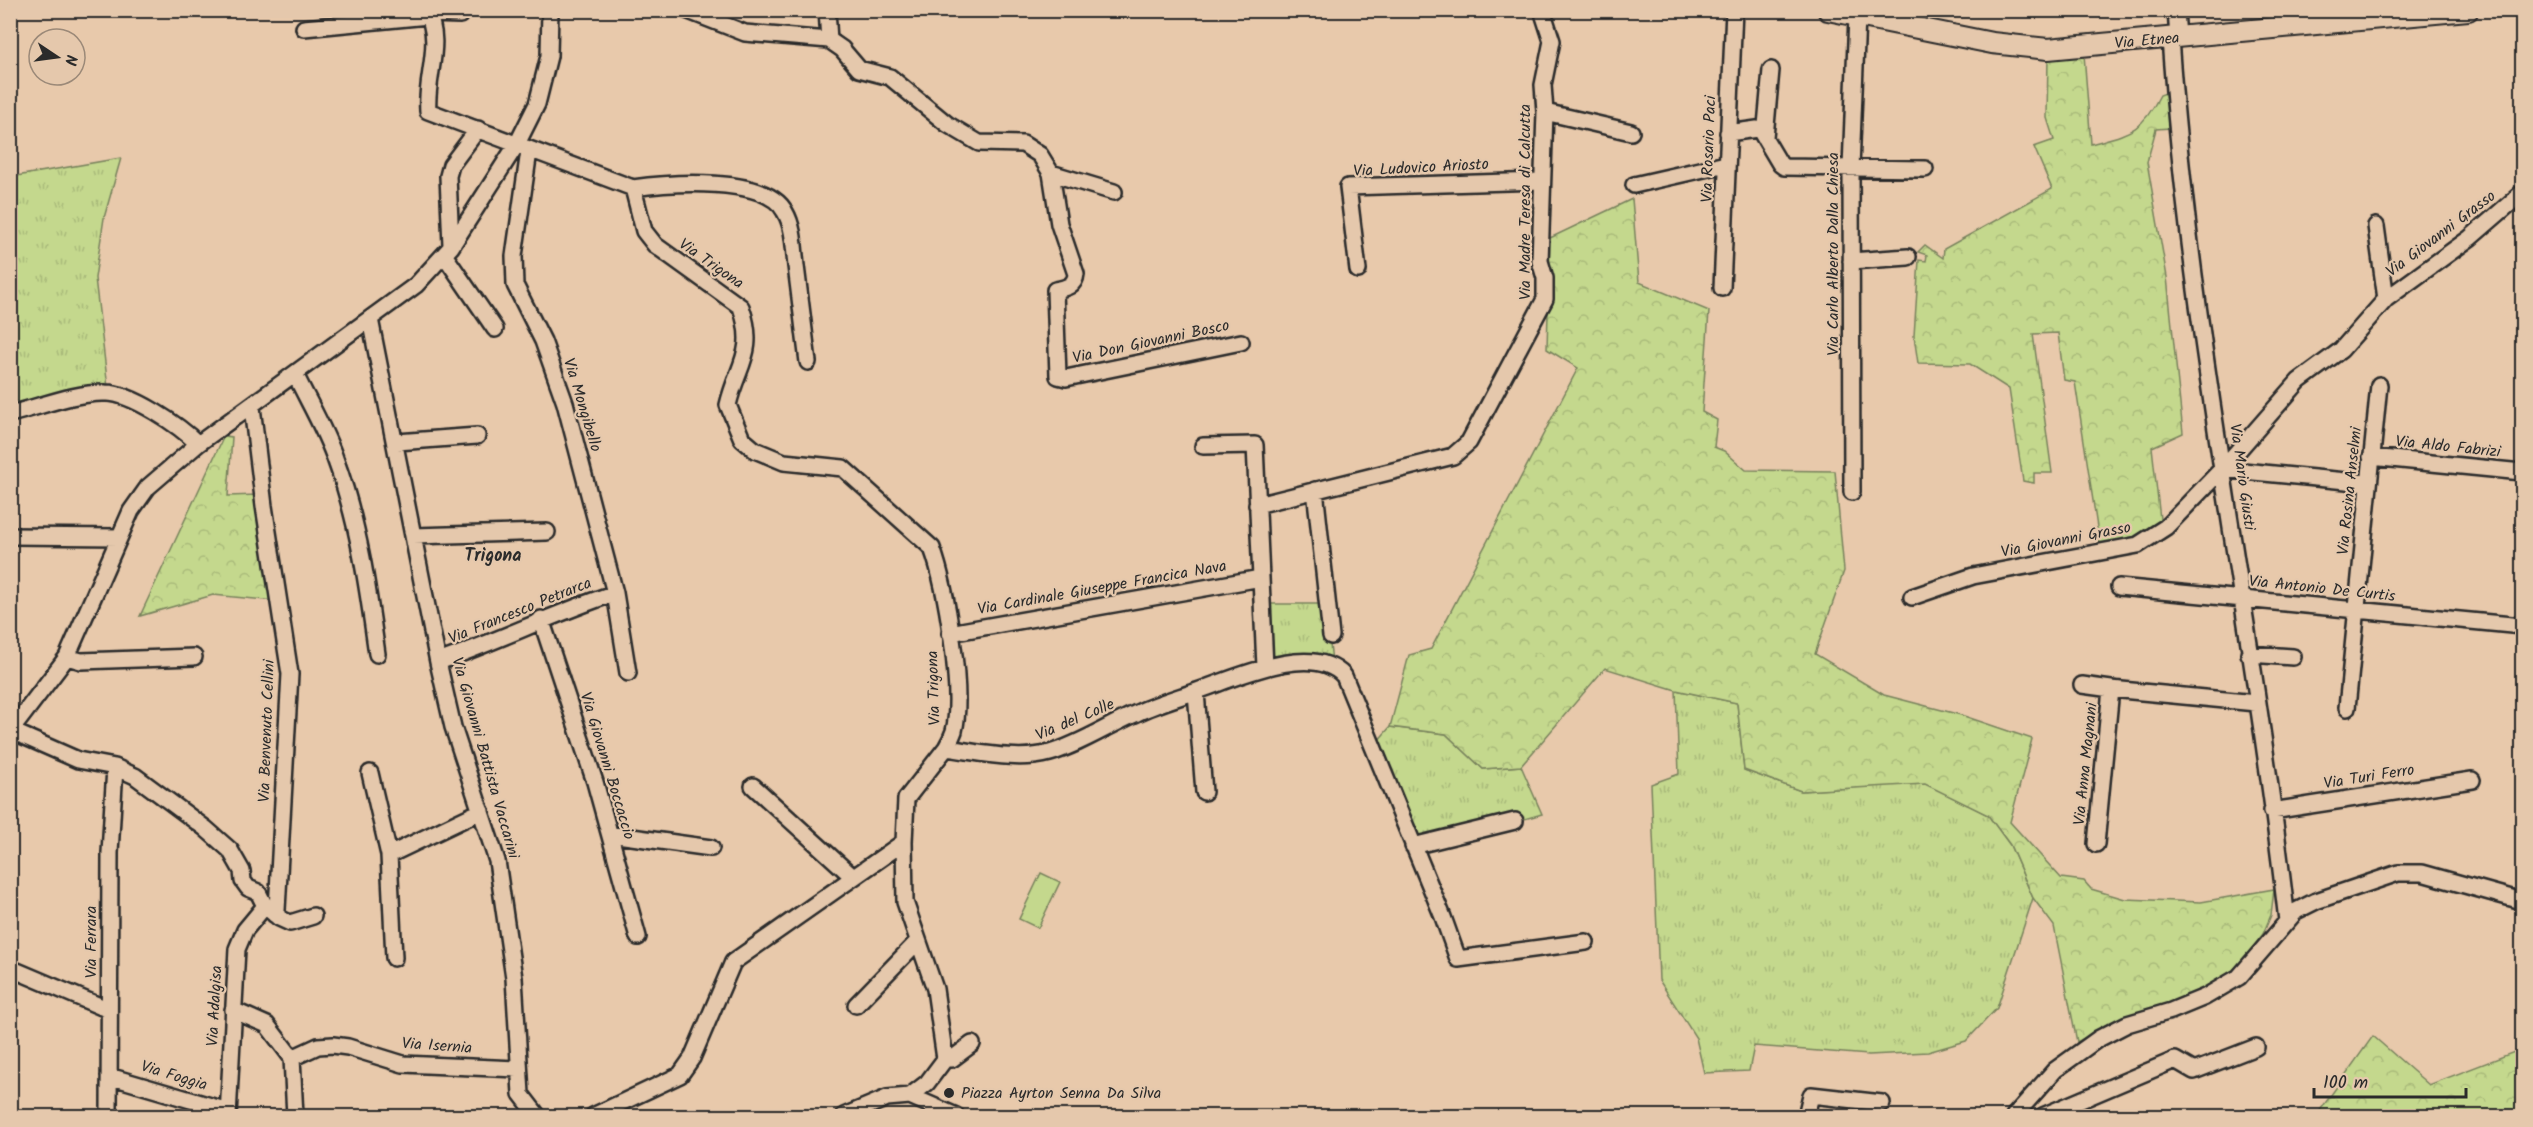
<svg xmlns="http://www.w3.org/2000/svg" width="2533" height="1127" viewBox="0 0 2533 1127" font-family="Kalam,sans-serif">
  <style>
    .grass { fill: url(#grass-tufts); stroke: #78825c; stroke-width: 1.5 }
    .forest { fill: url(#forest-crowns); stroke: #78825c; stroke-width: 1.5 }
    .park { fill: #c4d88d; stroke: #78825c; stroke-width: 1.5 }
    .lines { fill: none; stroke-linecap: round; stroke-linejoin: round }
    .minor-casing { stroke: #2b2b2b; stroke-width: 20 }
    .major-casing { stroke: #2b2b2b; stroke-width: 24 }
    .minor { stroke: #e5c8ac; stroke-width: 15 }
    .major { stroke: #e5c8ac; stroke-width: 20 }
    .poi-dot { fill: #2b2b2b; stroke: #e5c8ac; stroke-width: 2 }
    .labels { text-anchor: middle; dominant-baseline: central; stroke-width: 4.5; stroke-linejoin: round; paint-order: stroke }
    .street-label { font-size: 16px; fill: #2b2b2b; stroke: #e5c8ac }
    .poi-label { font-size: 16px; fill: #2b2b2b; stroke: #e5c8ac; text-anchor: start }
    .neighbourhood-label { font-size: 18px; font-weight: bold; fill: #2b2b2b; stroke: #e5c8ac }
  </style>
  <defs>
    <pattern id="grass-tufts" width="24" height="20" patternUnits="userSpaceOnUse" patternTransform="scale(1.5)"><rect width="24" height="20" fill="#c4d88d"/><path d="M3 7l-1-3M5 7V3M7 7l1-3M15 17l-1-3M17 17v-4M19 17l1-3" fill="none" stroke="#a9ba7a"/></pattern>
    <pattern id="forest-crowns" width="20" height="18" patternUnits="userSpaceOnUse" patternTransform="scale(1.5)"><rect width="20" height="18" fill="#c4d88d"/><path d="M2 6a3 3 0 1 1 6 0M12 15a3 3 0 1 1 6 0" fill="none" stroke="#a9ba7a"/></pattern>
  </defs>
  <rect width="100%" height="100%" fill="#e8c9ab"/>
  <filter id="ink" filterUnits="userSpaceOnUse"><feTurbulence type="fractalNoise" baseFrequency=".0167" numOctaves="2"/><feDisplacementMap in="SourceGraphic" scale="12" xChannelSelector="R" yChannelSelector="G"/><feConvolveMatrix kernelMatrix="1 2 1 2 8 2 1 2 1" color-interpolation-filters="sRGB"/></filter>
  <g filter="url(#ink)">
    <!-- grass -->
    <path class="grass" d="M121,158L104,218L95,278L108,388L11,410V177Z
      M1267,604H1325L1332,661L1269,660Z
      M1676,690L1737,703L1744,770L1801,791L1925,783L1988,815L2010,845L2033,898L1997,1008L1966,1041L1928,1052L1869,1055L1754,1046L1749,1071L1704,1073L1696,1038L1659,980L1651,784L1679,774Z
      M1390,727L1446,734L1483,769L1521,766L1542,814L1521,820L1415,838L1377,742Z"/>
    <!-- forest -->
    <path class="forest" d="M2084,54L2091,144C2129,133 2141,133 2160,95L2168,92L2170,128L2156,129L2147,162L2167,277L2183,433L2152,447L2161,528L2151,536L2100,547L2075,382L2064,380L2058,333L2033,334L2052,473H2034V483L2023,481L2009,389L1970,364L1918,363L1914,336L1919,260L1926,261L1927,255L1918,252L1925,245L1943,258L1944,249L2052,189L2034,147L2054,140L2047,118L2048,57Z
      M1632,199L1639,282L1709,311L1702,412L1717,420L1714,447L1724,451L1746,470L1835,471L1844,571L1815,654L1884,695L1961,715L2032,739L2010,822L2061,878L2084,881L2091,889L2125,899L2201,902L2274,889L2271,915L2263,934L2239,965L2221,979L2171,1005L2115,1021L2077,1042L2054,926L2033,898L2010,845L1988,815L1925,784L1801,791L1744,770L1737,703L1676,690L1605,668L1521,766L1483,769L1446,734L1390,727L1409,655L1431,649L1578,368L1547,349L1550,238Z
      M224,436L232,437L228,496L258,495L276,601L213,595L140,616Z
      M2373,1036L2429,1085L2522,1049V1116H2316Z"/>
    <!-- park -->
    <path class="park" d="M1041,873L1060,882L1038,928L1019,919Z"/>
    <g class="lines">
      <defs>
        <path id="minor" d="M426,10C444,43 425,76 428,111L633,188L644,231L655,245L741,307C757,353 737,365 728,405L742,439L755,450L784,462L843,468L932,548C946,586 964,692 954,731C952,737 949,743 946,748
          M686,10L745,33L829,40L827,10
          M2176,10L2178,38
          M428,14L460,15
          M304,28L428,16
          M2170,38C2190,335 2254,626 2287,921
          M829,40L842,49L859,69L890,77L947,124L979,143L1023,144L1040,155L1051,173L1059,224L1076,274C1075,286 1066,288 1055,290L1058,376L1066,378L1241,342
          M1545,112L1631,132
          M1728,133L1757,129L1761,132L1780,164L1784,167L1925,169
          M1765,137L1771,70
          M529,151L514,256L515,285L543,341L565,403L615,593L628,673
          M1051,173L1114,192
          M1634,185L1726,164
          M633,188C668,183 767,175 785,212C794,227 794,248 796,266C800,298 804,330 808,362
          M2376,226L2386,299
          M451,245L448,176L451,165L478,129
          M445,256L495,329
          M1851,261L1908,257
          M1358,270L1348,187L1542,181
          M1722,288L1734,10
          M370,319L438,662L453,727L497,861L514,978L521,1094L538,1116
          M295,374C309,403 326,431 336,461C359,524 368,589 377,654
          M252,407L264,506L290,674L277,910L275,915
          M10,414C40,407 75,392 106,393C132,393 180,426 198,444
          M397,442L477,436
          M1203,446L1255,445L1265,667
          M2371,457L2522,472
          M2222,469L2367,483
          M1315,490L1331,636
          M1852,492L1851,168L1857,16
          M1257,505L1453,456L1469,442L1545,299V278L1540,261L1545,112L1543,85L1552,41L1542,10
          M10,536L119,537
          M413,536L547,532
          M2119,587L2522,626
          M1912,597L1973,576L2138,545L2166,527L2222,469L2299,381L2341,350L2386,299L2470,238L2522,193
          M541,619L595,782L638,937
          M950,633L1261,578
          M2249,654L2293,657
          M67,657L81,661L194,657
          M438,662C498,641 555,613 615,593
          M2082,685L2111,689
          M1196,692L1204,792
          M2347,708L2379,385
          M12,731L78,760L115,767L135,776L205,828L230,850L242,871L243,881L248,888L258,892L265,906L279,918L290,923L313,916
          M10,732L67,657L131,511L148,487L198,444L416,285L451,247L517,144L537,104L549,56L550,10
          M370,773L389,855
          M753,786L853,877
          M2272,811L2472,780
          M610,834L711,848
          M2096,844L2111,689L2256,703
          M1413,846L1515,821
          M394,958L389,855L481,811
          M10,968L109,1010
          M856,1005L918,941
          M233,1010L267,1025L292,1058L318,1046L333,1045L348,1047L403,1064L518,1069
          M292,1058L295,1116
          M945,1059H952L972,1044
          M109,1076L228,1111
          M910,1096L956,1116
          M109,1116L110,853L115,767
          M228,1116L237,949L245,930L265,906
          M593,1116L680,1075L692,1058L733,962L904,842L906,799L946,748C979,752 1017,762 1050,753C1079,745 1109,725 1137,713C1156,704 1177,698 1197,691C1233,679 1312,641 1344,676L1443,917L1458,959L1586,942
          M844,1116L887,1098L910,1096L927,1083L945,1059L935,989L905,902L904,842
          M1806,1116L1811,1095L1882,1103
          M2014,1116L2055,1070L2098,1039L2127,1024L2171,1011L2205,997L2239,977L2296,911L2316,901L2398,873H2422L2522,901
          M2043,1116L2175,1060L2194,1071L2256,1047"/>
        <path id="major" d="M1828,10L1992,43L2048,49L2468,10"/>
      </defs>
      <!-- minor casing -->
      <use href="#minor" class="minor-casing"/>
      <!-- major casing -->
      <use href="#major" class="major-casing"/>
      <!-- minor -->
      <use href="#minor" class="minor"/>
      <!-- major -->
      <use href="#major" class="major"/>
    </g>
  </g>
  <!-- markers -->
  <circle class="poi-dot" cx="949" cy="1093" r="6"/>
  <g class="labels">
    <!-- street labels -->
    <g class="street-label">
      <text transform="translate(2147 41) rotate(-5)">Via Etnea</text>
      <text transform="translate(1709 149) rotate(-88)">Via Rosario Paci</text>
      <text transform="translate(1421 168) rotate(-3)">Via Ludovico Ariosto</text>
      <text transform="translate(1525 202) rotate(-90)">Via Madre Teresa di Calcutta</text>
      <text transform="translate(2441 234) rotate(-37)">Via Giovanni Grasso</text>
      <text transform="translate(1833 254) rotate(-90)">Via Carlo Alberto Dalla Chiesa</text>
      <text transform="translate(711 264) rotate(35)">Via Trigona</text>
      <text transform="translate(1151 342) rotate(-12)">Via Don Giovanni Bosco</text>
      <text transform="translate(582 405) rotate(73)">Via Mongibello</text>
      <text transform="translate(2448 447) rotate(6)">Via Aldo Fabrizi</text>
      <text transform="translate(2242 477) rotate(82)">Via Mario Giusti</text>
      <text transform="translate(2350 491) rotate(-84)">Via Rosina Anselmi</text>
      <text transform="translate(2066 540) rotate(-11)">Via Giovanni Grasso</text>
      <text transform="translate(1102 588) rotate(-10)">Via Cardinale Giuseppe Francica Nava</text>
      <text transform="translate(2322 589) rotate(6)">Via Antonio De Curtis</text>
      <text transform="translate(520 611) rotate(-22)">Via Francesco Petrarca</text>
      <text transform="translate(934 688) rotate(-92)">Via Trigona</text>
      <text transform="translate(1075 720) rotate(-23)">Via del Colle</text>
      <text transform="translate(267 731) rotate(-88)">Via Benvenuto Cellini</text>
      <text transform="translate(485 758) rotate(74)">Via Giovanni Battista Vaccarini</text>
      <text transform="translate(2086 764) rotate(-84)">Via Anna Magnani</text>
      <text transform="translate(607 766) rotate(73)">Via Giovanni Boccaccio</text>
      <text transform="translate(2369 777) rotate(-9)">Via Turi Ferro</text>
      <text transform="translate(91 942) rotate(-90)">Via Ferrara</text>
      <text transform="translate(215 1006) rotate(-87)">Via Adalgisa</text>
      <text transform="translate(437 1046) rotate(4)">Via Isernia</text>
      <text transform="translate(174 1076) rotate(17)">Via Foggia</text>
    </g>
    <!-- poi labels -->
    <g class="poi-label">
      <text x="961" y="1093">Piazza Ayrton Senna Da Silva</text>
    </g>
    <!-- neighbourhood labels -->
    <g class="neighbourhood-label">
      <text x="493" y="556">Trigona</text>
    </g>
  </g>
  <!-- margin -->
  <rect width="2533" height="1127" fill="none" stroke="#e5c8ac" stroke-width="36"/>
  <rect x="18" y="18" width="2497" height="1091" fill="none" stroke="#2b2b2b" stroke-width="2" filter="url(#ink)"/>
  <!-- north arrow -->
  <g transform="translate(57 57) rotate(103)"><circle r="28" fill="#e5c8ac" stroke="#9b8978" stroke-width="1.5"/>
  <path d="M0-4.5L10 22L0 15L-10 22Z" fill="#2b2b2b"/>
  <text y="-9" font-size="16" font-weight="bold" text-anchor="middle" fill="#2b2b2b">N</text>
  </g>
  <!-- scale -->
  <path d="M2314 1088v9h152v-9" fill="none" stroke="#2b2b2b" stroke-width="3"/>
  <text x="2323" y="1088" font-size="18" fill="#2b2b2b" stroke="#e5c8ac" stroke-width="4.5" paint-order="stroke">100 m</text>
</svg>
